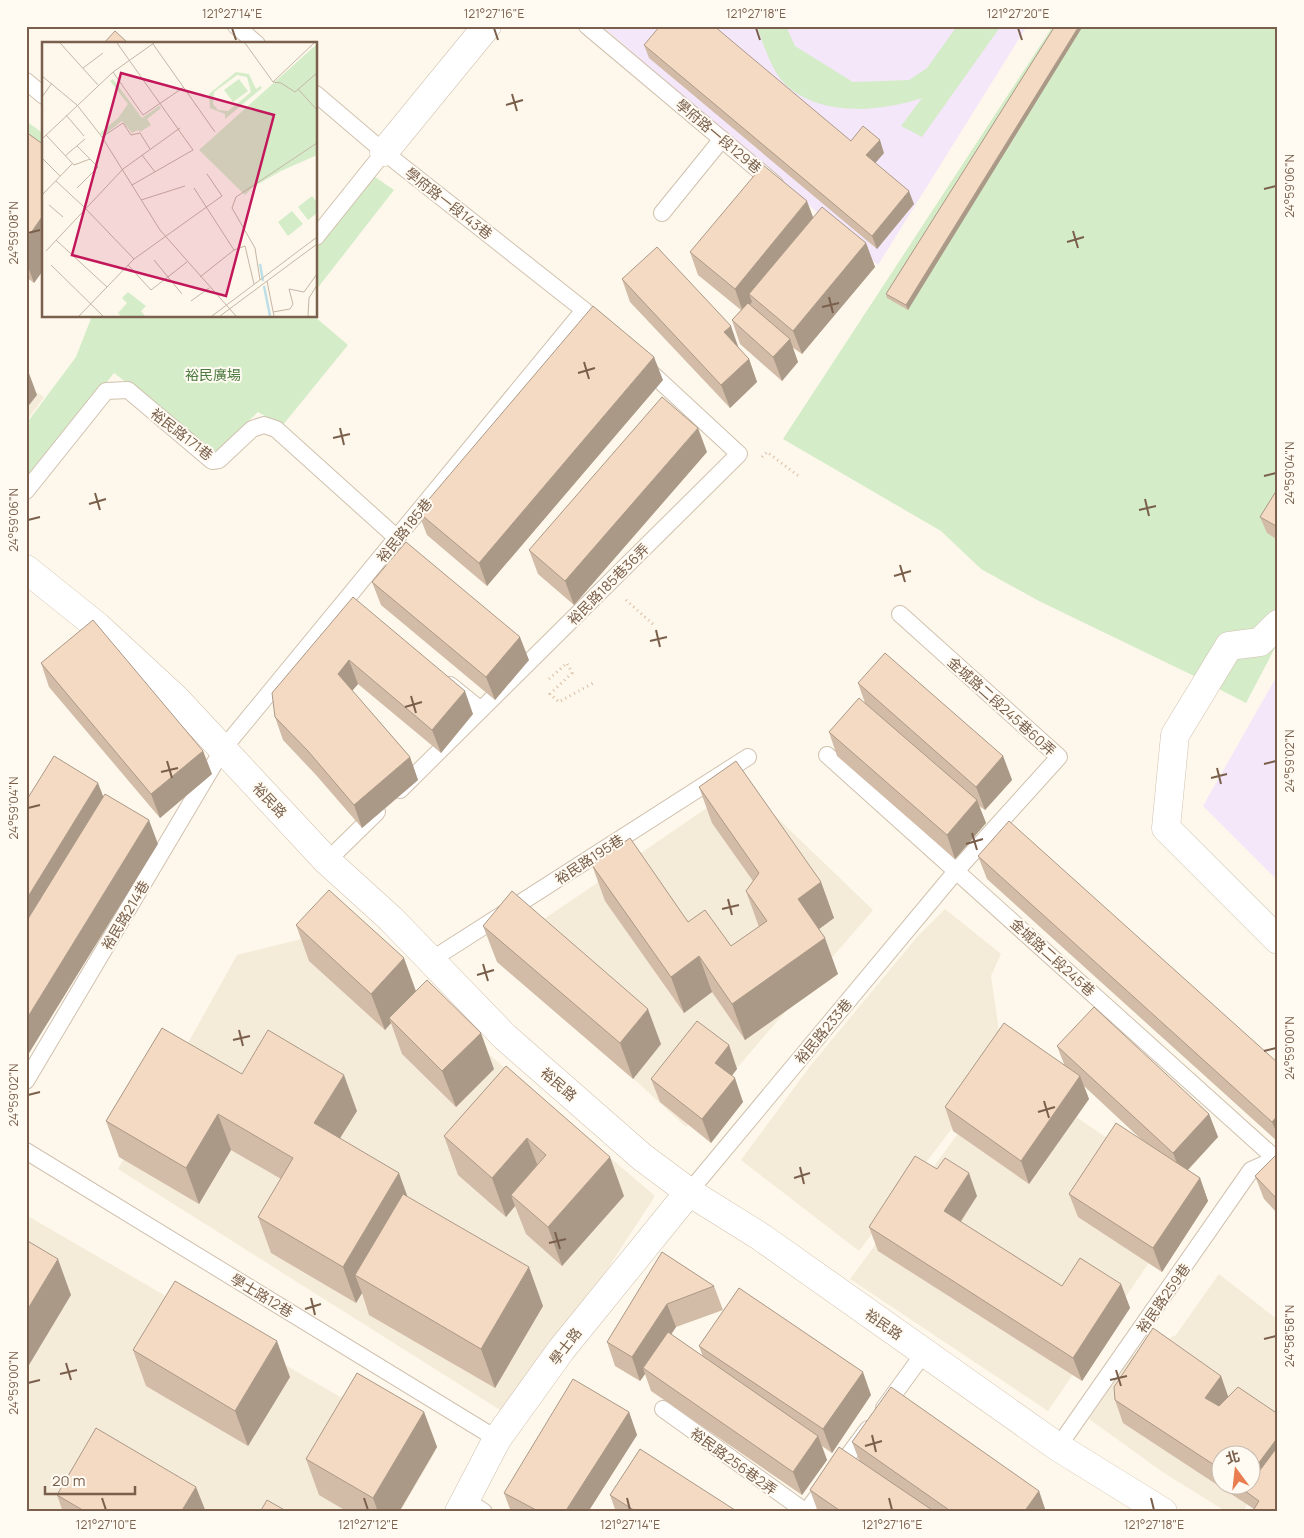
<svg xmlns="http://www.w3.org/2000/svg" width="1304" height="1538" viewBox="0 0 1304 1538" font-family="Manrope,'Noto Sans TC',sans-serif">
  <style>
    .residential { fill: #f5ebd9; fill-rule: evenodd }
    .education { fill: #f5e7fa }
    .green { fill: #d4ecc8 }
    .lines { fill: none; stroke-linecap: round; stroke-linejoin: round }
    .lane-casing { stroke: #d1c1af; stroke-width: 18 }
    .street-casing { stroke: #d1c1af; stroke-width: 29 }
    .secondary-casing { stroke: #d6c3af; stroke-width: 29 }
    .path { stroke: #dabda4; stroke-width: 3; stroke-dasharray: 1 4; stroke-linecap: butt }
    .lane { stroke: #fff; stroke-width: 16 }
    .street { stroke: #fff; stroke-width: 28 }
    .secondary { stroke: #fff; stroke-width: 28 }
    .wall { fill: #d2bba7; fill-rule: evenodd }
    .shaded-wall { fill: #ab9988 }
    .building { fill: #f4dac2; stroke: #ab9988 }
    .ticks { fill: none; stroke: #7a604c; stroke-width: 2 }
    .labels { text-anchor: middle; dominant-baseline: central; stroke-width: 4; stroke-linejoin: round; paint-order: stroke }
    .street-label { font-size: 14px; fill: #7a604c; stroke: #fffbf3 }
    .park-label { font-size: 14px; fill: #4d7a41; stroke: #fffbf3 }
    .inset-river { fill: none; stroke: #bedfe8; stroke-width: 2.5 }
    .inset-road { fill: none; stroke: #c5b6a6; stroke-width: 1 }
    .view { fill: #c2185b; fill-opacity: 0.15; stroke: #c2185b; stroke-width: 2.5 }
    .inset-edge { fill: none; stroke: #7a604c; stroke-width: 2.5 }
    .neatline { fill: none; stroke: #7a604c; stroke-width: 2 }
    .ticks-label { font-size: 12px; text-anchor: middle; fill: #7a604c }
  </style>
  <rect width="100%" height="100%" fill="#fdf8eb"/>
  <!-- residential -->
  <path class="residential" d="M26,386L44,397L26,422Z
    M742,784L873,910L686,1127L496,952Z
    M945,909L1001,954L991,976L1000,1037V1065L859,1251L741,1160L811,1065L917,937Z
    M342,929L655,1196L511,1417L118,1169L237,955Z
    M1006,1069L1101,1134L1197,1192L1048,1411L850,1279Z
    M26,1215L435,1452L400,1512H26Z
    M1219,1274L1278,1320V1454L1272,1457L1243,1512H1227L1164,1473L1089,1419L1132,1356L1176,1335ZM1222,1456H1252V1486H1222Z"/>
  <!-- education -->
  <path class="education" d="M602,26H1027L878,265Z
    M1278,674V881L1203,806Z"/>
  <!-- green -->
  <path class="green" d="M757,26H786L795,46L853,82L909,80L927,68L957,26H1001L922,137L901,126L922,98C880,112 821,117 786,85C772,72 763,44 757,26Z
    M1053,26H1278V642L1246,703L1190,674L1039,601L981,569L941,531L783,439Z
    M26,121L44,134V165L26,152Z
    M375,177L394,190L316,290V245Z
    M92,316H314L348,345L282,426L258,412L216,452L114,373L26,486V424L76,357Z"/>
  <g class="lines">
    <defs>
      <path id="lane" d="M236,26L257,44
        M587,26L775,184
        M26,81L44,96
        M316,94L384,152L584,310L603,328
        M662,213L722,139
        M316,237L384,152
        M26,491L106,391L128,390L212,461L219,460L252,429L264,425L276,429L397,538
        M450,685L481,710
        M827,755L1276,1159L1278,1158
        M400,790L739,454L645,367
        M327,861L377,812
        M431,960L748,757
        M26,1081L223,749L584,310
        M26,1151L497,1439
        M689,1192L957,870L1059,757L900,614
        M884,1408L924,1353
        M663,1409L806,1512
        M1058,1447L1251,1170L1276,1159
        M466,1500L484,1512
        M806,1512L868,1429"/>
      <path id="street" d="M384,152L487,26
        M1278,624L1260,642L1229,646L1175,735L1166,828L1278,940
        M459,1512L497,1439L561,1350L689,1192"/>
      <path id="secondary" d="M26,569L97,626L176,699L327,861L391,919L505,1037L642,1157L689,1192L761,1237L1058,1447L1163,1512"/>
    </defs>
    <!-- lane casing -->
    <use href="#lane" class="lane-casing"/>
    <!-- street casing -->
    <use href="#street" class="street-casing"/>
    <!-- secondary casing -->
    <use href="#secondary" class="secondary-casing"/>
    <!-- path -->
    <path class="path" d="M762,457L767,452L801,478
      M626,600L655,626
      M549,679L567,663L572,673L550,694L559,702L595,682"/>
    <!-- lane -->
    <use href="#lane" class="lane"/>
    <!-- street -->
    <use href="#street" class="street"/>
    <!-- secondary -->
    <use href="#secondary" class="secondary"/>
  </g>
  <!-- wall -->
  <path class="wall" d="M1055,26L908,310L887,298L886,294Z
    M644,45L851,141L884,153L875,163L914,204L877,249L649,58Z
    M26,132L44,145V269L34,283L26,277Z
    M813,217L866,243L875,267L802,354L792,347L798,362L782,381L740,344L732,320L741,310L698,275L690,252Z
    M622,279L739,349L749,359L757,382L730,408L630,302Z
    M663,380L487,586L427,535L418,512Z
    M707,452L574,605L538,574L529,550Z
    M1278,488V540L1267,533L1260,517Z
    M372,582L529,660L495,700L381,605Z
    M353,597L473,714L441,753L358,684L352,691L410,757L418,780L362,828L316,775L283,740L275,717Z
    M41,663L203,751L212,774L160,818L49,687Z
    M858,683L1003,756L1012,780L985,810L979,806L986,823L955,859L837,756L829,732L865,703Z
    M699,787L821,882L834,918L819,929L838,974L745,1040L712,992L684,1013L605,901L592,865L731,946L759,927L746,891L753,881L712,823Z
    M978,856L1278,1063V1142L987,879Z
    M296,925L416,991L494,1069L456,1107L402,1054L391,1023L385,1030L309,961Z
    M483,926L661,1044L633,1079L497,962Z
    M729,1045L737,1069L732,1076L743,1102L711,1143L660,1102L651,1079Z
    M1057,1046L1209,1114L1218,1137L1188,1170L1200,1178L1208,1201L1162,1272L1078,1217L1069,1194L1144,1142L1084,1086L1089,1099L1029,1184L953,1131L945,1107L1064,1064Z
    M506,1066L624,1196L562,1266L526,1234L515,1206L506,1217L458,1175L444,1136Z
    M242,1074L357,1111L340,1138L407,1196L543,1306L495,1388L369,1315L362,1293L356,1303L271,1253L258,1217L281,1179L231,1150L199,1204L119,1157L106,1121Z
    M1278,1153V1214L1264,1199L1255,1176Z
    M977,1196L961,1222L1062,1286L1121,1284L1130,1308L1082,1381L878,1251L869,1227Z
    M662,1252L714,1286L723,1310L676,1327L671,1334L703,1357L699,1346L871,1395L832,1453L822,1446L827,1460L802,1495L651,1391L645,1374L640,1381L615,1366L607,1342Z
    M133,1350L290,1377L248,1446L146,1386Z
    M1221,1376L1228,1397L1278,1512H1255V1510L1251,1507L1123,1423L1115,1400ZM1222,1456L1252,1486H1222Z
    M424,1412L437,1447L399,1512H348L319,1495L306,1459Z
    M629,1412L637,1435L588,1512H511L504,1493Z
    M852,1442L1039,1491L1046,1512H818L810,1490L859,1460Z
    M57,1495L206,1512H63Z
    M610,1495L738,1512H616Z"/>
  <!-- shaded-wall -->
  <path class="shaded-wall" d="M1079,26H1083L908,310L906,305Z
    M880,140L884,153L871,168L866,155Z
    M909,191L914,204L877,249L872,236Z
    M807,201L816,225L749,294L752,302L743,312L735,289Z
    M44,214V269L34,283L26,261V240Z
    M866,243L875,267L802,354L793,331Z
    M731,326L739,349L724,332Z
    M790,339L798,362L782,381L773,357Z
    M654,357L663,380L487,586L479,563Z
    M749,359L757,382L730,408L721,385Z
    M26,365L37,395L26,409Z
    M698,428L707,452L574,605L565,581Z
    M520,637L529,660L495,700L486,677Z
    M349,660L358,684L346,698L338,674Z
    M465,691L473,714L441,753L432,730Z
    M203,751L212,774L160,818L151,794Z
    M1003,756L1012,780L985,810L976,787Z
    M410,757L418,780L362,828L354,805Z
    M98,783L107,806L26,937V900Z
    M977,800L986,823L955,859L947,835Z
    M149,820L158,844L26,1058V1020Z
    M821,882L834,918L811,935L798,899Z
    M825,938L838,974L745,1040L732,1004Z
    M699,956L712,992L684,1013L671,977Z
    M404,958L417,994L389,1018L391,1023L385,1030L371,994Z
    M648,1009L661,1044L633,1079L620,1043Z
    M481,1033L494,1069L456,1107L442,1071Z
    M729,1045L737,1069L723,1086L715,1063Z
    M344,1075L357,1111L327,1159L314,1123Z
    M1080,1076L1089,1099L1029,1184L1021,1161Z
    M735,1078L743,1102L711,1143L702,1119Z
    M218,1114L231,1150L199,1204L186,1168Z
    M1209,1114L1218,1137L1182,1176L1173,1153Z
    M1278,1115V1136L1272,1122Z
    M527,1138L542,1177L511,1195L515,1206L506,1217L492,1178Z
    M610,1157L624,1196L562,1266L548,1227Z
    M399,1173L412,1209L355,1275L362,1293L356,1303L343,1267Z
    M969,1173L977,1196L952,1234L944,1211Z
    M1200,1178L1208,1201L1162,1272L1153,1248Z
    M58,1259L71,1295L26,1370V1312Z
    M529,1267L543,1306L495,1388L481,1349Z
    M1121,1284L1130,1308L1082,1381L1073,1358Z
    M667,1304L676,1327L647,1371L643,1368L645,1374L640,1381L632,1357Z
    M277,1341L290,1377L248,1446L235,1411Z
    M863,1372L871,1395L832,1453L823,1429Z
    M1221,1376L1229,1399L1214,1421L1205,1398Z
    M424,1412L437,1447L399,1512H378L373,1498Z
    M629,1412L637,1435L588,1512H565Z
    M818,1436L827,1460L802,1495L793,1472Z
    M1278,1437V1471L1245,1491L1243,1486H1252V1472Z
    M196,1487L206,1512H181Z
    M1039,1491L1046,1512H1024Z"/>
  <!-- building -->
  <path class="building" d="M660,26H714L851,141L863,126L880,140L866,155L909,191L872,236L644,45Z
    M1055,26H1079L906,305L886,294Z
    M115,31L129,44H103Z
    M26,132L44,145V214L26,240Z
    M763,165L807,201L735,289L690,252Z
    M822,207L866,243L793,331L749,294Z
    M657,247L731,326L724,332L749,359L721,385L622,279Z
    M748,303L790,339L773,357L732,320Z
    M593,306L654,357L479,563L418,512Z
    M662,397L698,428L565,581L529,550Z
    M1278,488V527L1260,517Z
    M406,542L520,637L486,677L372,582Z
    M353,597L465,691L432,730L349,660L338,674L410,757L354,805L308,751L275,717L272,693Z
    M93,620L203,751L151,794L41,663Z
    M885,653L1003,756L976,787L858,683Z
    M859,698L977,800L947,835L829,732Z
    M54,756L98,783L26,900V801Z
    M736,761L821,882L798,899L825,938L732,1004L699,956L671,977L592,865L630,838L688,922L705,910L731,946L767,921L746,891L759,873L699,787Z
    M105,794L149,820L26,1020V922Z
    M1009,821L1278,1063V1115L1272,1122L978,856Z
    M329,890L404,958L371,994L296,925Z
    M512,891L648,1009L620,1043L483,926Z
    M427,980L481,1033L442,1071L389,1018Z
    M1094,1007L1209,1114L1173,1153L1057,1046Z
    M697,1021L729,1045L715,1063L735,1078L702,1119L651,1079Z
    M1004,1023L1080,1076L1021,1161L945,1107Z
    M162,1028L242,1074L268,1030L344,1075L314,1123L399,1173L343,1267L258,1217L293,1158L218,1114L186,1168L106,1121Z
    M506,1066L610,1157L548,1227L511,1195L546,1155L527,1138L492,1178L444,1136Z
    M1116,1123L1200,1178L1153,1248L1069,1194Z
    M1278,1153V1200L1255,1176Z
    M915,1156L937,1169L945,1158L969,1173L944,1211L1062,1286L1080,1258L1121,1284L1073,1358L869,1227Z
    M403,1194L529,1267L481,1349L355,1275Z
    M26,1240L58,1259L26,1312Z
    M662,1252L714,1286L667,1304L632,1357L607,1342Z
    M175,1281L277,1341L235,1411L133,1350Z
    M739,1288L863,1372L823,1429L699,1346Z
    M1153,1328L1221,1376L1205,1398L1219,1406L1238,1387L1278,1414V1437L1252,1472V1456H1222V1470L1115,1400L1114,1387Z
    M668,1332L818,1436L793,1472L643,1368Z
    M357,1373L424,1412L373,1498L306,1459Z
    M573,1379L629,1412L565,1512H540L504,1493Z
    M891,1387L1039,1491L1024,1512H952L852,1442Z
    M96,1428L196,1487L181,1512H86L57,1495Z
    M1278,1446V1512H1258L1254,1509L1259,1501L1245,1491L1248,1486H1252V1481Z
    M839,1447L935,1512H842L810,1490Z
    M640,1449L738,1512H637L610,1495Z
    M267,1500L288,1512H260Z"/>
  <!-- ticks -->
  <path class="ticks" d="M232,28L236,40M494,28L498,40M756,28L760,40M1018,28L1022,40M512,94L517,111M506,105L523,100M1264,189L1276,186M1073,231L1078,248M28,233L40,230M1067,242L1084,237M829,297L833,313M822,307L839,303M584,362L589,379M578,373L595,368M340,428L344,445M333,438L350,434M1264,476L1276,473M95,493L100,510M1145,499L1149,516M89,504L106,499M1139,510L1156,506M28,520L40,517M900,565L905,582M894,576L911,571M656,630L660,647M650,641L667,637M411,696L416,713M405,707L422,702M167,761L172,778M1264,764L1276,761M1217,768L1221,784M161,772L178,768M1211,778L1227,774M28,808L40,805M972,833L977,850M966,844L983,839M728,899L732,915M722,909L739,905M483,964L488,981M477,975L494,970M239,1030L243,1046M233,1040L250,1036M1264,1051L1276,1048M28,1095L40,1092M1044,1101L1049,1118M1038,1112L1055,1107M800,1167L804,1184M794,1178L810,1173M555,1232L560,1249M549,1243L566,1239M311,1298L315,1315M305,1309L321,1304M1264,1339L1276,1336M66,1363L71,1380M1116,1370L1121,1386M60,1374L77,1370M1110,1380L1127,1376M28,1383L40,1380M872,1435L876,1452M865,1446L882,1441M102,1498L106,1510M364,1498L368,1510M627,1498L630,1510M889,1498L892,1510M1151,1498L1154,1510"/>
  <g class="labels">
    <!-- street labels -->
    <g class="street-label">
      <text transform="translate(719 136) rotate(40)">學府路一段129巷</text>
      <text transform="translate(449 203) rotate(38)">學府路一段143巷</text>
      <text transform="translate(182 434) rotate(38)">裕民路171巷</text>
      <text transform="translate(404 530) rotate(-51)">裕民路185巷</text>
      <text transform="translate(608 584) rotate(-45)">裕民路185巷36弄</text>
      <text transform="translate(1002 706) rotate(42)">金城路二段245巷60弄</text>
      <text transform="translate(270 800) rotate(47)">裕民路</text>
      <text transform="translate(589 859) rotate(-33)">裕民路195巷</text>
      <text transform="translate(125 915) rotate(-59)">裕民路214巷</text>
      <text transform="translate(1053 957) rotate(42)">金城路二段245巷</text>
      <text transform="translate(823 1031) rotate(-50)">裕民路233巷</text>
      <text transform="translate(559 1084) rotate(41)">裕民路</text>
      <text transform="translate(262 1295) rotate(31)">學士路12巷</text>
      <text transform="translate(1163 1298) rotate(-55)">裕民路259巷</text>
      <text transform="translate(884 1324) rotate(35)">裕民路</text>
      <text transform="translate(565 1346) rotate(-52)">學士路</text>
      <text transform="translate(734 1461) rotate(36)">裕民路256巷2弄</text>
    </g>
    <!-- park labels -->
    <g class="park-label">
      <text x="213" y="374">裕民廣場</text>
    </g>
  </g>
  <!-- overview -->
  <g transform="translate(42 42)">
    <rect width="275" height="275" fill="#fdf8eb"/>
    <path d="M275,2V113L239,129L211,145L203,153L157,108ZM194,30L207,32L214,47L218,44L220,46L183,77V72L168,66L167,52ZM195,33L205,35L209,50L186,69L176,68L171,62L172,50ZM71,37L100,76L117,64L119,66L105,77L109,83L98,90L96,88L90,91L80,79L61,94L58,91L76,76L86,62L68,39ZM197,37L206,49L191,60L182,48ZM270,154L275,160V171L266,178L256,165ZM250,169L261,182L246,194L236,180ZM86,250L104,264L99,269L103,274H79L76,271L85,261L80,256Z" fill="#d4ecc8" fill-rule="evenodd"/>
    <path class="inset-river" d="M218,222L221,239M222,244L228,274"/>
    <path class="inset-road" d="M18,1L56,43M75,1L151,108L90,143M203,1L231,40M111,2L173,90M41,26L61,11M71,30L101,73L142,45M0,34L35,63L60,95L118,188L194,274M231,40L272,1M231,40L239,41L253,50L275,31M256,47L275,68M0,55L10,41M24,73L42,94M4,93L32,123L48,117L56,125L35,146M60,95L81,81L89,93L98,91L108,107M0,97L71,30L112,1M35,104L48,117M100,113L113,130M23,114L43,97M0,116L18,134M14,139L42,165M152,146L192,208L203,204L212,242M0,153L30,122M99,158L143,144M7,163L21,175M42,165L92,217M14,198L65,245M4,209L81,127L138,86M112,218L140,252M9,223L61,274M86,223L109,248L145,220M158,235L192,208M218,238L213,206L190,166L194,155L275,101M225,239L232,274M149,259L167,246M231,270L248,267L251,262L247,247L262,250L275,232M37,274L92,217L180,154L165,132M170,274L275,195M178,274L275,202M266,274L267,256L275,243"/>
    <path class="view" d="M79,31L232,73L184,254L30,213Z"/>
    <rect width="275" height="275" class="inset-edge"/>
  </g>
  <!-- border -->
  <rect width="1304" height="1538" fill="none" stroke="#fffbf3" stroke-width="55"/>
  <!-- north arrow -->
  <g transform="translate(1236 1470) rotate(345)"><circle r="24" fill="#fffbf3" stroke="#cabdb0"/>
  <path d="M0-4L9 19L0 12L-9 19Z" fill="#e97d4f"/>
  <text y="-8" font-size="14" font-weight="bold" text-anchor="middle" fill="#7a604c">北</text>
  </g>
  <!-- scale -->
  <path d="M45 1486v8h90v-8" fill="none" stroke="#7a604c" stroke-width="2.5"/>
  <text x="52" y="1486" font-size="15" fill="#7a604c" stroke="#fffbf3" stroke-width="4" paint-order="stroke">20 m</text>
  <rect x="28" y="28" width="1248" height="1482" class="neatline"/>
  <g class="ticks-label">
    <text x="232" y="18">121°27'14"E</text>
    <text x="494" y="18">121°27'16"E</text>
    <text x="756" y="18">121°27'18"E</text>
    <text x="1018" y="18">121°27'20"E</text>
    <text transform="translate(1290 186) rotate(-90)" y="4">24°59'06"N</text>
    <text transform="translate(14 233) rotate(-90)" y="4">24°59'08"N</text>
    <text transform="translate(1290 473) rotate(-90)" y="4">24°59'04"N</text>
    <text transform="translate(14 520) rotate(-90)" y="4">24°59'06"N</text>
    <text transform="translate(1290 761) rotate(-90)" y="4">24°59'02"N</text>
    <text transform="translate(14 808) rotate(-90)" y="4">24°59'04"N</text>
    <text transform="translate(1290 1048) rotate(-90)" y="4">24°59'00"N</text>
    <text transform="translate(14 1095) rotate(-90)" y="4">24°59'02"N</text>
    <text transform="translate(1290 1336) rotate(-90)" y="4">24°58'58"N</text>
    <text transform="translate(14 1383) rotate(-90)" y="4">24°59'00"N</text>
    <text x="106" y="1529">121°27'10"E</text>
    <text x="368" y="1529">121°27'12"E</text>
    <text x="630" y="1529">121°27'14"E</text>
    <text x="892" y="1529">121°27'16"E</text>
    <text x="1154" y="1529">121°27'18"E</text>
  </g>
</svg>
